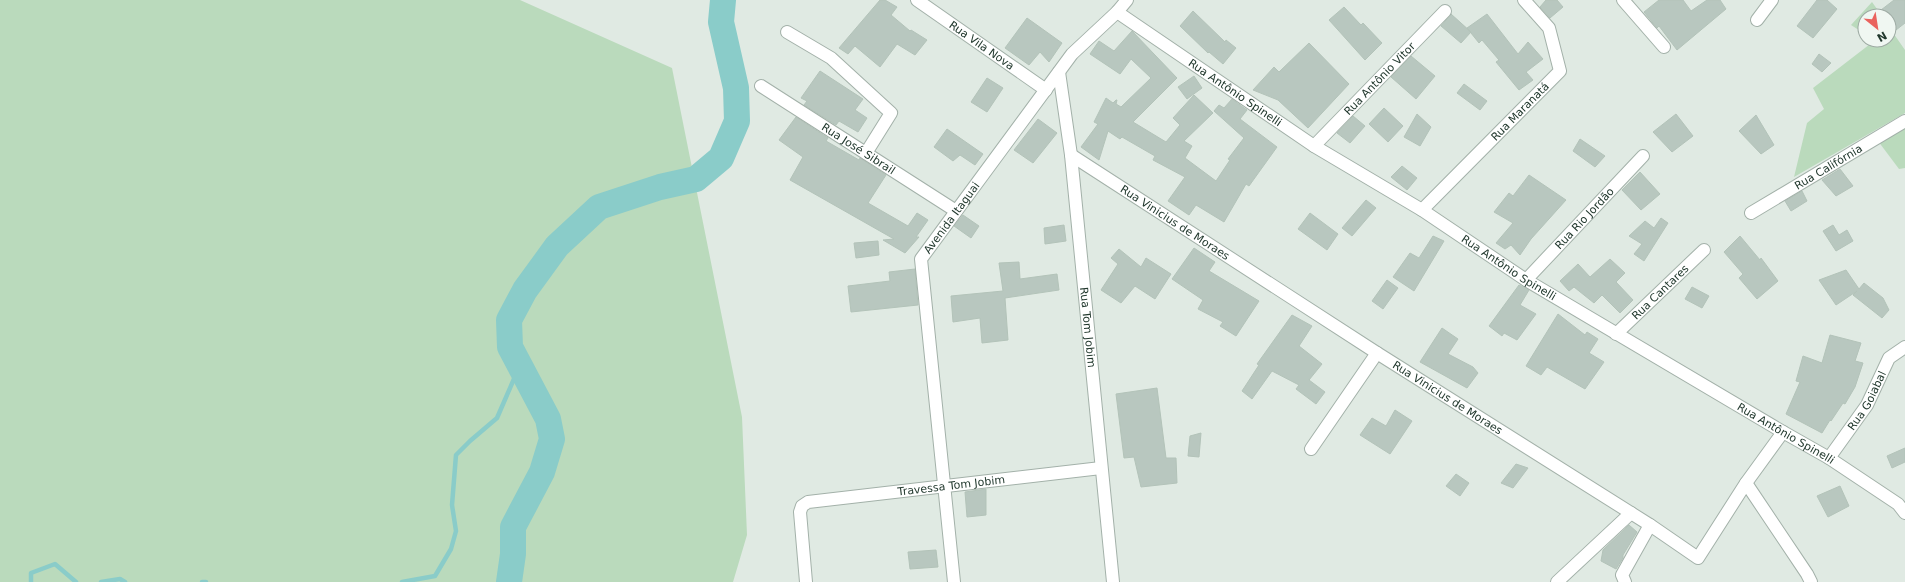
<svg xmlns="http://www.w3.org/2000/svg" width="1905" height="582" viewBox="0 0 1905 582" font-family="'DejaVu Sans',sans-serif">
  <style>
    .green { fill: #badabc }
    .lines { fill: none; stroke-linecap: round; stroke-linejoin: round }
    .stream { stroke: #8accc9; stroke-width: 4.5 }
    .river { stroke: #8accc9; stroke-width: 26 }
    .building { fill: #b8c7bf; stroke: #b3c3b9 }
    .street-casing { stroke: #a3b1a9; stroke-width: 14 }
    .street { stroke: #fff; stroke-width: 12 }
    .labels { text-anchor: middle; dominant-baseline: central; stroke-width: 3; stroke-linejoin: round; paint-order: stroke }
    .street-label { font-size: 11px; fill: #22392e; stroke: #f0f7f2 }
  </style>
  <rect width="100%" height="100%" fill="#e0eae3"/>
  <!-- green -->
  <path class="green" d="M0,0H520L672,68L742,417L747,535L733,582H0Z
    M1872,2L1882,16H1865V34L1851,25Z
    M1889,27L1905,50V113L1794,177L1807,123L1824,109L1813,88L1874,41L1873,40H1889Z
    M1905,127V168L1899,169L1878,141Z"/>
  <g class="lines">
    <!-- stream -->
    <path class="stream" d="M31,582V573L55,564L76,582
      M101,582L120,579L125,582
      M202,582H206
      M402,582L435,576L451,549L456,531L452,505L456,455L470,441L497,418L520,365"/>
    <!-- river -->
    <path class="river" d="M509,582L513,554V527L542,472L552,439L548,419L510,347L509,320L525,290L557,246L599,207L660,187L696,179L721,158L737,121L736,88L721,22L723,0"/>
  </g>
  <!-- building -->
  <path class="building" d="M880,0H885L897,7L891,15L910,31L911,30L927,40L915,55L897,44L880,67L855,46L848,54L839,48Z
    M1546,0H1557L1563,7L1550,18L1540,7Z
    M1659,0H1683L1691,11L1707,0H1720L1726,9L1677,50L1659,26L1657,28L1644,12Z
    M1817,0H1827L1837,9L1813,38L1797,26Z
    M1894,0H1905V23L1896,30L1889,21V16H1885L1881,10Z
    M1344,7L1361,25L1363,23L1382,43L1365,60L1329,20Z
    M1193,11L1225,42L1226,40L1236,48L1223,64L1209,52L1208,53L1180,26Z
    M1451,14L1471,32L1461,43L1441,26Z
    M1487,14L1518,54L1528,42L1543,59L1526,72L1533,80L1519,90L1496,62L1499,60L1482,40L1479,43L1467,28Z
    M1027,18L1062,43L1049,62L1040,52L1029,65L1005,48Z
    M1132,31L1177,78L1133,122L1166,142L1180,125L1173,118L1194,95L1213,113L1184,141L1192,146L1185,158L1216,181L1230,160L1228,159L1244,138L1214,111L1219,105L1224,108L1232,99L1244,108L1247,110L1240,119L1277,147L1249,186L1246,184L1224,222L1196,205L1189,215L1168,201L1185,177L1153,160L1155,156L1122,137L1120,139L1108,131L1099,160L1081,147L1098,124L1094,122L1106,98L1113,103L1116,100H1117L1116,104L1121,107L1151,78L1131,59L1120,74L1090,54L1099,41L1114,51Z
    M1309,43L1349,84L1308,128L1278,100L1253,90L1274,67L1279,72Z
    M1819,54L1831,63L1822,72L1812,64Z
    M1411,56L1435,76L1416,99L1391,77Z
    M820,71L863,99L855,110L867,118L858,132L839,121L836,125L804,105L807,101L801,98Z
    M1194,76L1202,88L1187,99L1178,87Z
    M987,78L1003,88L987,112L971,102Z
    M1464,84L1487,101L1480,110L1457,93Z
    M1384,108L1403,126L1388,142L1369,124Z
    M1417,114L1431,127L1420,146L1404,137Z
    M1676,114L1693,136L1672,152L1653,132Z
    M1756,115L1774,145L1761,154L1739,131Z
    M1353,116L1365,126L1350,143L1337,133Z
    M796,117L828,138L826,141L859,160L860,158L886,175L868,203L908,226L917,213L928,220L916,237H919L905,253L883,240L894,239L790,180L803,157L779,140Z
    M1038,119L1057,133L1033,163L1014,150Z
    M947,129L983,154L975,165L960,155L953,161L934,147Z
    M1580,139L1605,156L1595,167L1573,151Z
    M1402,166L1417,178L1407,190L1391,177Z
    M1840,169L1853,186L1836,196L1822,180Z
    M1640,172L1660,194L1641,210L1622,190Z
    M1529,175L1566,200L1531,239L1520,255L1511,245L1505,249L1496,243L1513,223L1494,212L1509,193L1513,196Z
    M1802,191L1807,201L1791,211L1785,201Z
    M1366,200L1376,208L1352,236L1342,228Z
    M1310,213L1338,234L1327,250L1298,229Z
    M963,215L979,226L971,238L954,226Z
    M1661,218L1668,223L1644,261L1634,254L1642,244L1629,236L1645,221L1654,228Z
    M1064,225L1066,241L1045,244L1044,228Z
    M1833,225L1839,235L1847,230L1853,241L1836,251L1823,231Z
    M1433,236L1444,241L1414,291L1393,277L1410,253L1419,258Z
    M1740,236L1760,260L1761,258L1778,281L1757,299L1739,278L1743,274L1724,252Z
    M878,241L879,255L856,258L854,243Z
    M1194,248L1215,262L1209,271L1259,301L1236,336L1220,326L1223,322L1198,309L1203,300L1172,279Z
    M1119,249L1141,267L1146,258L1171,274L1155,299L1135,286L1121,303L1101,290L1118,264L1111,258Z
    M1610,259L1625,273L1616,282L1633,300L1620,313L1602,295L1594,303L1574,287L1569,291L1560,281L1578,264L1590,277Z
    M1019,262L1020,279L1057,274L1059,290L1005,298L1008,340L982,343L980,318L953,322L951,296L1003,291L999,263Z
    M915,269L918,305L851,312L848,286L890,281L889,272Z
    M1846,270L1859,289L1864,283L1883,298L1889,310L1882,318L1853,295L1857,291L1836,305L1819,280Z
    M1387,280L1398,288L1383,309L1372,301Z
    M1519,285L1529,290L1520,305L1536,314L1517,340L1504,333L1502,336L1489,326Z
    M1692,287L1709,296L1702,308L1685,299Z
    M1558,314L1585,335L1587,332L1598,339L1589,353L1604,362L1585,389L1547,367L1541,375L1526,366Z
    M1292,315L1312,326L1299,346L1322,364L1309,380L1325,392L1316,404L1296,389L1299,385L1272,371L1252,399L1242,391L1259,365L1257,364Z
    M1442,328L1458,339L1448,354L1473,367L1478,373L1467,388L1420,362Z
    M1830,335L1861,343L1855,361L1863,363L1855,387L1845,404L1843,403L1831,421L1830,420L1822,433L1786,414L1800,382L1796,381L1803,356L1822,363Z
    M1157,388L1166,458H1176L1177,483L1141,487L1134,457L1124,458L1116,394Z
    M1395,410L1412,421L1390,454L1360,435L1372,418L1386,426Z
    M1201,433L1199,457L1188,456L1190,436Z
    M1905,448V462L1892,468L1887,456Z
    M1516,464L1528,468L1513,488L1501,483Z
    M1456,474L1469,483L1460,496L1446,486Z
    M1840,486L1849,506L1828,517L1817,496Z
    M986,489V515L967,517L965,492Z
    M1629,525L1637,532L1623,555V558L1616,569L1601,561L1603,550Z
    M936,550L938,567L910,569L908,552Z"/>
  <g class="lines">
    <defs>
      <g id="street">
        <path id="s1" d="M917,0L1046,90"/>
        <path d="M1623,0L1664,47"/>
        <path id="s2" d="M1117,12L1314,146L1422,210L1526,280L1783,432L1829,458L1898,504L1905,513"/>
        <path d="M1757,20L1772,0"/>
        <path d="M787,32L831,58L891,113L866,153"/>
        <path id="s3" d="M1059,72L1071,155L1113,582"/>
        <path id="s4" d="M761,86L956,211"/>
        <path id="s5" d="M1314,146L1445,11"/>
        <path id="s6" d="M1071,155L1377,353L1650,525L1698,558L1746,483L1783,432"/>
        <path id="s7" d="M1422,210L1560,71L1549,28L1524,0"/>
        <path id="s8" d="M1751,213L1905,121"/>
        <path id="s9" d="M1526,280L1643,156"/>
        <path id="s10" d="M1616,334L1704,250"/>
        <path d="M1311,449L1377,353"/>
        <path id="s11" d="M1829,458L1867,405L1889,358L1905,347"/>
        <path d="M1746,483L1807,574L1811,582"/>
        <path id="s12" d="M806,582L800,512L802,506L808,502L1101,468"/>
        <path id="s13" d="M954,582L921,259L1072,54L1117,12L1127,0"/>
        <path d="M1557,582L1631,513"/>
        <path d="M1625,582L1622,575L1650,525"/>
      </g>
    </defs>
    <!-- street casing -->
    <use href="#street" class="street-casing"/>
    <!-- street -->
    <use href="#street" class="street"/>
  </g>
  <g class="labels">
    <!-- street labels -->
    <g class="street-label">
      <text stroke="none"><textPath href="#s1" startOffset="79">Rua Vila Nova</textPath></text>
      <text stroke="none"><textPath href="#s5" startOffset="94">Rua Antônio Vitor</textPath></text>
      <text stroke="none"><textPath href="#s2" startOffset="143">Rua Antônio Spinelli</textPath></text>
      <text stroke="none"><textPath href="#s7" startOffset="139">Rua Maranatá</textPath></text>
      <text stroke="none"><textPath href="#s4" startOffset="116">Rua José Sibrail</textPath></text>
      <text stroke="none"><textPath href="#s8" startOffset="90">Rua Califórnia</textPath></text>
      <text stroke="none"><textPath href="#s13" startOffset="376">Avenida Itaguai</textPath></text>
      <text stroke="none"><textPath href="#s9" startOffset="85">Rua Rio Jordão</textPath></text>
      <text stroke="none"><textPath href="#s6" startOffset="124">Rua Vinicius de Moraes</textPath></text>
      <text stroke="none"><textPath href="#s2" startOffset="468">Rua Antônio Spinelli</textPath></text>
      <text stroke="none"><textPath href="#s10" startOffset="61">Rua Cantares</textPath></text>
      <text stroke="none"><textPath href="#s3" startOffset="257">Rua Tom Jobim</textPath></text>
      <text stroke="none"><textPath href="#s6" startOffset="448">Rua Vinicius de Moraes</textPath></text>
      <text stroke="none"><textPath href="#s11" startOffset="69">Rua Goiabal</textPath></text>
      <text stroke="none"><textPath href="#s2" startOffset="791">Rua Antônio Spinelli</textPath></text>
      <text stroke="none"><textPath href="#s12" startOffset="228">Travessa Tom Jobim</textPath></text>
    </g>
  </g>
  <!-- north arrow -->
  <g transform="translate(1877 28) rotate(150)"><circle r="19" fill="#f0f7f2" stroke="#9eaba4"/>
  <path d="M0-3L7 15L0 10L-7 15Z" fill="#ea635e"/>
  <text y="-6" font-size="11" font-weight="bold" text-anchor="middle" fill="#22392e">N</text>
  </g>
</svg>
